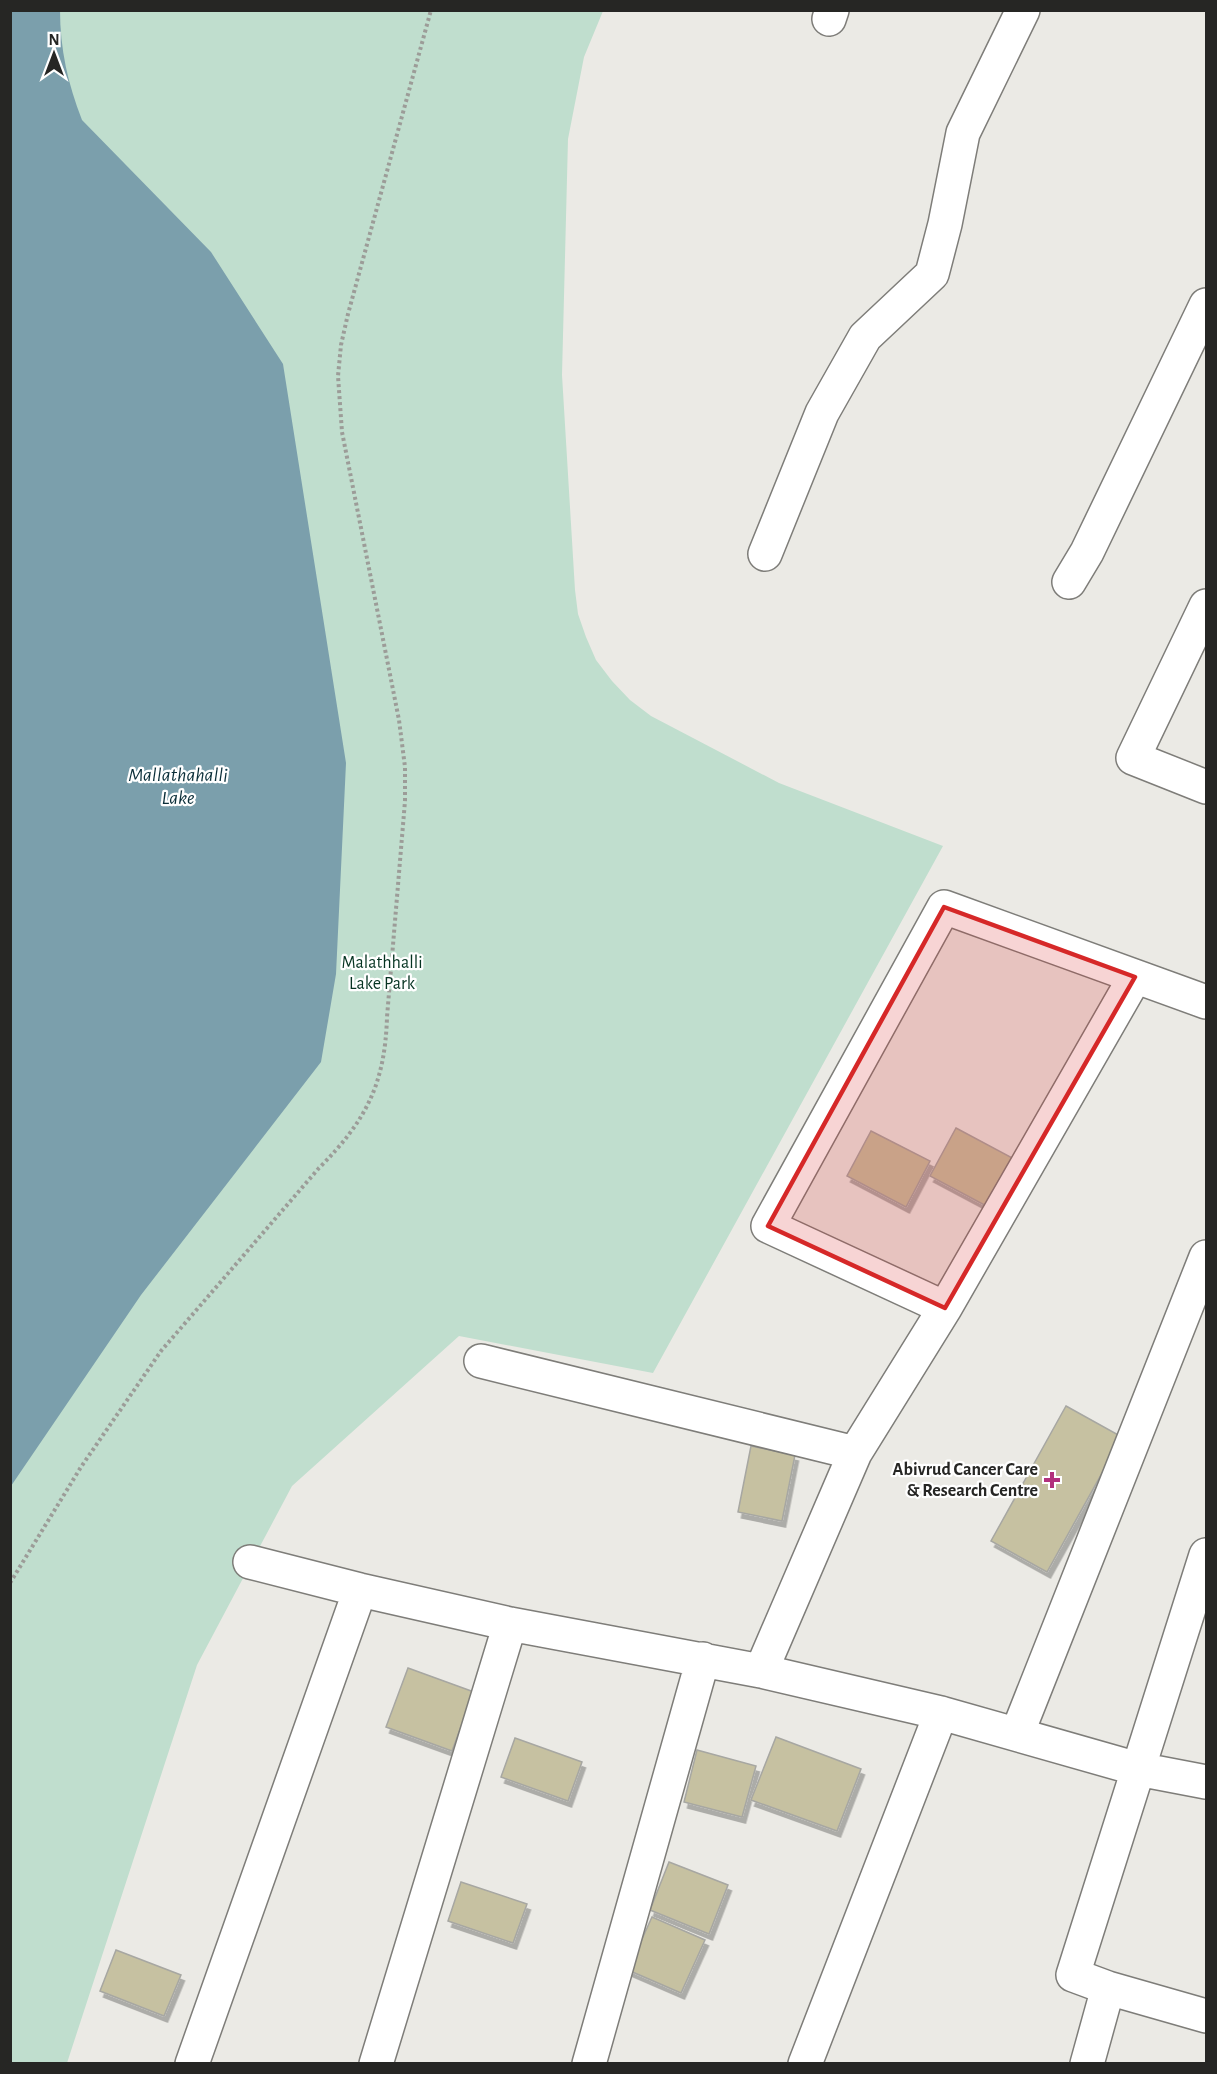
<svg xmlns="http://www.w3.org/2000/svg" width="1217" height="2074" viewBox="0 0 1217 2074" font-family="'Alegreya Sans',sans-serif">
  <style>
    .green { fill: #c0dece }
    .water { fill: #7b9fac }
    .building { fill: #c6c1a1; stroke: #a7a7a2; stroke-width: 1.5; filter: url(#shadow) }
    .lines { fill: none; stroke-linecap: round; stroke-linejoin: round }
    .street-casing { stroke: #7e7d79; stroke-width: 36 }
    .path { stroke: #9c9c98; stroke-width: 4; stroke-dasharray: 3 3; stroke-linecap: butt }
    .street { stroke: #fff; stroke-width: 33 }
    .marked { fill: #d62828; fill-opacity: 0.2; stroke: #d62828; stroke-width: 4.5; stroke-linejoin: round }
    .poi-dot { fill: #b2317d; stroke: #fff; stroke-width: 2 }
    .labels { text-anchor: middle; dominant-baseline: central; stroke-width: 4.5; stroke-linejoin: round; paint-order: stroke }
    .park-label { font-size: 18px; fill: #053321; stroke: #fff }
    .poi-label { font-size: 18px; font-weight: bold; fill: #262624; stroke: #fff; text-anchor: end }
    .water-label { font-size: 20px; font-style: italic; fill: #0a2e39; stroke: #fff }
  </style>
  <defs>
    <filter id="shadow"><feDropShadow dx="3.5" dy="6" stdDeviation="0" flood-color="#0004"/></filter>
  </defs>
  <rect width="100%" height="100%" fill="#ebeae5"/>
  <!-- green -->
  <path class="green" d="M11,11H603L584,57L568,139L562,375L575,590L578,614L586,637L596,660L612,681L630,700L651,716L779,783L943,846L653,1373L459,1336L292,1486L197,1665L67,2063L11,2064Z"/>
  <!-- water -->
  <path class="water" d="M60,10C60,49 68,84 82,120L211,252L283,364L346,763L336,974L321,1062L141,1295L11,1486L10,11Z"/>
  <!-- building -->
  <path class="building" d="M956,1128L1018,1161L992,1209L930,1176Z
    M871,1131L930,1161L906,1207L847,1176Z
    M1066,1406L1122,1437L1047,1572L991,1541Z
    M751,1446L795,1455L782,1521L738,1512Z
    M408,1668L474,1692L452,1751L386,1727Z
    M776,1737L861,1769L837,1831L751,1800Z
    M515,1738L582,1762L568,1801L501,1777Z
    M697,1750L756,1766L742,1817L684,1802Z
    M669,1862L728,1885L709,1934L650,1910Z
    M461,1882L527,1904L513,1943L448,1921Z
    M652,1917L705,1940L681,1993L628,1970Z
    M116,1950L181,1975L164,2016L100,1991Z"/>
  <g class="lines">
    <defs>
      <path id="street" d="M829,19L832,10
        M765,554L822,413L865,337L932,274L945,224L963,133L1023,10
        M1069,582L1087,552L1206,305
        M1206,606L1133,758L1206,787
        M945,1308L768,1226L944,907L1206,1002
        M481,1361L855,1453
        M1206,1555L1073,1975L1108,1988L1206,2016
        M250,1562L360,1590L510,1624L761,1671L941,1713L1138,1769L1206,1782
        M761,1671L855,1453L945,1308L1135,977
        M1017,1734L1206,1257
        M192,2064L360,1590
        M376,2064L510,1624
        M589,2064L703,1659
        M805,2064L941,1713
        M1087,2064L1108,1988"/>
    </defs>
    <!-- street casing -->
    <use href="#street" class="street-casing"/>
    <!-- path -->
    <path class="path" d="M10,1583L81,1467L161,1351L319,1168C366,1121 385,1084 387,1017L405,801V767L399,720L342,432L338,376L341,345L348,314L431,10"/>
    <!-- street -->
    <use href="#street" class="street"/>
  </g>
  <!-- marked area -->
  <path class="marked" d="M944,907L1135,977L945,1308L768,1226Z"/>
  <!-- markers -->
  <path class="poi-dot" d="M1049 1471h6v6h6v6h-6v6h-6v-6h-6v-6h6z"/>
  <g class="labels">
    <!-- park labels -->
    <g class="park-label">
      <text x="382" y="963">Malathhalli<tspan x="382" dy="21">Lake Park</tspan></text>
    </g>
    <!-- poi labels -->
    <g class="poi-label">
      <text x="1038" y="1470">Abivrud Cancer Care<tspan x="1038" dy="21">&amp; Research Centre</tspan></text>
    </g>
    <!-- water labels -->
    <g class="water-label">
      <text x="178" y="775">Mallathahalli<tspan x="178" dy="23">Lake</tspan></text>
    </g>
  </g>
  <!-- border -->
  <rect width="1217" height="2074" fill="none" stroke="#262624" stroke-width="24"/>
  <!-- north arrow -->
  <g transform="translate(54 54)" stroke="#ffffff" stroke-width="4.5" paint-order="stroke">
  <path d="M0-4.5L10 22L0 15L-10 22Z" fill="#262624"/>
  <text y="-9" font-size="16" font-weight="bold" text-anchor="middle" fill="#262624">N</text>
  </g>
</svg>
